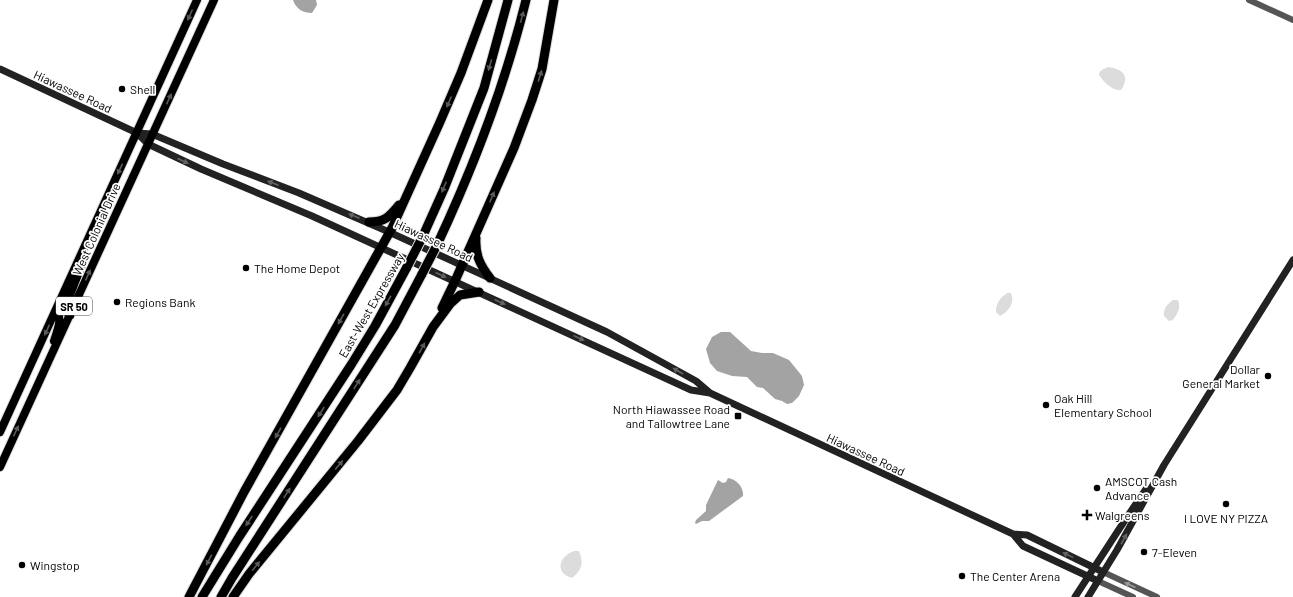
<svg xmlns="http://www.w3.org/2000/svg" width="1293" height="597" viewBox="0 0 1293 597" font-family="Barlow,sans-serif">
  <style>
    .green { fill: #dcdcdc }
    .water { fill: #a3a3a3 }
    .lines { fill: none; stroke-linecap: round; stroke-linejoin: round }
    .trunk-casing { stroke: #dbdbdb; stroke-width: 10 }
    .motorway-casing { stroke: #dbdbdb; stroke-width: 11 }
    .tertiary { stroke: #555; stroke-width: 6 }
    .secondary { stroke: #222; stroke-width: 7 }
    .trunk { stroke: #000; stroke-width: 8 }
    .motorway { stroke: #000; stroke-width: 9 }
    .motorway-bridge-casing { stroke: #dbdbdb; stroke-width: 11; stroke-linecap: butt }
    .motorway-bridge { stroke: #000; stroke-width: 9 }
    .oneway { fill: #595959 }
    .oneway2 { fill: #646464 }
    .oneway3 { fill: #999 }
    .poi-dot { fill: #000; stroke: #fff; stroke-width: 1.5 }
    .labels { text-anchor: middle; dominant-baseline: central; stroke-width: 3.5; stroke-linejoin: round; paint-order: stroke }
    .shield { fill: #fff; stroke: #4c4c4c; stroke-width: 1 }
    .shield-label { font-size: 11px; font-weight: bold; fill: #000 }
    .poi-label { font-size: 12px; fill: #000; stroke: #fff; text-anchor: start }
    .street-label { font-size: 12px; fill: #000; stroke: #fff }
  </style>
  <rect width="100%" height="100%" fill="#fff"/>
  <!-- green -->
  <path class="green" d="M1108,67C1122,69 1131,75 1121,90C1112,91 1104,82 1099,75C1099,70 1104,69 1108,67Z
    M1007,293H1011C1015,303 1009,311 1000,316L996,312C996,303 1000,298 1007,293Z
    M1173,300H1178C1181,308 1178,313 1173,320L1169,321L1164,316C1163,308 1168,304 1173,300Z
    M574,551H579C584,563 582,570 572,578C554,573 559,556 574,551Z"/>
  <!-- water -->
  <path class="water" d="M293,0H316L317,5L312,13C303,13 296,9 293,0Z
    M721,332H730L751,351L762,353H773L789,360L802,376L804,385L799,396L792,403L787,404L782,401L775,399L763,388L757,387L747,377L732,376L717,371L710,363L706,349L712,337Z
    M728,478C736,479 744,487 743,496L709,521H702L696,524L695,523L696,520L706,511V505L718,480L723,483L726,482Z"/>
  <g class="lines">
    <defs>
      <path id="trunk" d="M70,316L66,311V305L81,267
        M54,341C57,331 63,319 56,310
        M0,432L197,0
        M0,467L214,0"/>
      <path id="motorway" d="M369,222C385,222 389,217 399,205
        M422,238L444,189L484,88L508,0
        M476,238C475,255 480,265 490,278
        M437,245C474,166 505,85 526,0
        M442,308L455,281L514,148L532,100L542,69L554,0
        M189,597L244,492L392,228L440,122L461,73L488,0
        M202,597L239,537L351,365L375,326L407,267
        M221,597L232,578L395,325L422,274
        M233,597L249,574L358,441L397,390L410,368L433,327L450,304L460,295L479,292"/>
    </defs>
    <!-- trunk casing -->
    <use href="#trunk" class="trunk-casing"/>
    <!-- motorway casing -->
    <use href="#motorway" class="motorway-casing"/>
    <!-- tertiary -->
    <path class="tertiary" d="M1249,0L1293,20
      M1103,572L1157,597
      M1098,581L1133,597"/>
    <!-- secondary -->
    <path class="secondary" d="M0,69L137,133L148,144L201,169L312,216L691,390L710,393L1013,534L1027,535L1103,572
      M137,133L152,134L223,164L299,193L389,232L607,332L696,381L710,393
      M1013,534L1023,546L1098,581
      M1075,597L1127,517L1146,489
      M1088,597L1117,550L1164,465L1293,260"/>
    <!-- trunk -->
    <use href="#trunk" class="trunk"/>
    <!-- motorway -->
    <use href="#motorway" class="motorway"/>
    <defs>
      <path id="motorway-bridge" d="M407,267L422,238
        M422,274L437,245"/>
    </defs>
    <!-- motorway-bridge casing -->
    <use href="#motorway-bridge" class="motorway-bridge-casing"/>
    <!-- motorway-bridge -->
    <use href="#motorway-bridge" class="motorway-bridge"/>
  </g>
  <!-- one-way arrows -->
  <defs><path id="oneway-solid" d="M-6-.8H1V-3.2L6.5 0L1 3.2V.8H-6Z"/></defs>
  <g class="oneway">
    <use href="#oneway-solid" transform="translate(190 15) rotate(114)"/>
    <use href="#oneway-solid" transform="translate(522 17) rotate(-75)"/>
    <use href="#oneway-solid" transform="translate(490 65) rotate(106)"/>
    <use href="#oneway-solid" transform="translate(540 76) rotate(-72)"/>
    <use href="#oneway-solid" transform="translate(169 99) rotate(-65)"/>
    <use href="#oneway-solid" transform="translate(449 102) rotate(113)"/>
    <use href="#oneway-solid" transform="translate(120 169) rotate(115)"/>
    <use href="#oneway-solid" transform="translate(444 187) rotate(113)"/>
    <use href="#oneway-solid" transform="translate(492 197) rotate(-67)"/>
    <use href="#oneway-solid" transform="translate(88 275) rotate(-66)"/>
    <use href="#oneway-solid" transform="translate(388 301) rotate(119)"/>
    <use href="#oneway-solid" transform="translate(341 319) rotate(119)"/>
    <use href="#oneway-solid" transform="translate(47 330) rotate(115)"/>
    <use href="#oneway-solid" transform="translate(422 348) rotate(-61)"/>
    <use href="#oneway-solid" transform="translate(357 384) rotate(-57)"/>
    <use href="#oneway-solid" transform="translate(321 412) rotate(123)"/>
    <use href="#oneway-solid" transform="translate(16 431) rotate(-65)"/>
    <use href="#oneway-solid" transform="translate(278 433) rotate(119)"/>
    <use href="#oneway-solid" transform="translate(339 465) rotate(-50)"/>
    <use href="#oneway-solid" transform="translate(287 493) rotate(-57)"/>
    <use href="#oneway-solid" transform="translate(249 521) rotate(123)"/>
    <use href="#oneway-solid" transform="translate(209 560) rotate(118)"/>
    <use href="#oneway-solid" transform="translate(256 566) rotate(-51)"/>
  </g>
  <g class="oneway2">
    <use href="#oneway-solid" transform="translate(183 161) rotate(25)"/>
    <use href="#oneway-solid" transform="translate(273 183) rotate(-159)"/>
    <use href="#oneway-solid" transform="translate(354 216) rotate(-157)"/>
    <use href="#oneway-solid" transform="translate(441 275) rotate(25)"/>
    <use href="#oneway-solid" transform="translate(500 302) rotate(25)"/>
    <use href="#oneway-solid" transform="translate(579 338) rotate(25)"/>
    <use href="#oneway-solid" transform="translate(678 371) rotate(-150)"/>
    <use href="#oneway-solid" transform="translate(1124 539) rotate(-61)"/>
    <use href="#oneway-solid" transform="translate(1068 555) rotate(-154)"/>
  </g>
  <use class="oneway3" href="#oneway-solid" transform="translate(1130 585) rotate(-155)"/>
  <!-- markers -->
  <g class="poi-dot">
    <circle cx="122" cy="89" r="4"/>
    <circle cx="246" cy="268" r="4"/>
    <circle cx="117" cy="302" r="4"/>
    <circle cx="1268" cy="376" r="4"/>
    <circle cx="1046" cy="405" r="4"/>
    <rect x="734" y="412" width="8" height="8" rx="2"/>
    <circle cx="1097" cy="488" r="4"/>
    <circle cx="1226" cy="504" r="4"/>
    <path d="M1085 509h4v4h4v4h-4v4h-4v-4h-4v-4h4z"/>
    <circle cx="1144" cy="552" r="4"/>
    <circle cx="22" cy="565" r="4"/>
    <circle cx="962" cy="576" r="4"/>
  </g>
  <g class="labels">
    <!-- shield labels -->
    <rect class="shield" x="56" y="297" width="36" height="18" rx="3"/>
    <g class="shield-label">
      <text x="74" y="306">SR 50</text>
    </g>
    <!-- poi labels -->
    <g class="poi-label">
      <text x="130" y="89">Shell</text>
      <text x="254" y="268">The Home Depot</text>
      <text x="125" y="302">Regions Bank</text>
      <text x="1260" y="369" text-anchor="end">Dollar<tspan x="1260" dy="14">General Market</tspan></text>
      <text x="1054" y="398">Oak Hill<tspan x="1054" dy="14">Elementary School</tspan></text>
      <text x="730" y="409" text-anchor="end">North Hiawassee Road<tspan x="730" dy="14">and Tallowtree Lane</tspan></text>
      <text x="1105" y="481">AMSCOT Cash<tspan x="1105" dy="14">Advance</tspan></text>
      <text x="1095" y="515">Walgreens</text>
      <text x="1226" y="518" text-anchor="middle">I LOVE NY PIZZA</text>
      <text x="1152" y="552">7-Eleven</text>
      <text x="30" y="565">Wingstop</text>
      <text x="970" y="576">The Center Arena</text>
    </g>
    <!-- street labels -->
    <g class="street-label">
      <text transform="translate(73 91) rotate(25)">Hiawassee Road</text>
      <text transform="translate(96 229) rotate(-66)">West Colonial Drive</text>
      <text transform="translate(434 240) rotate(25)">Hiawassee Road</text>
      <text transform="translate(371 305) rotate(-60)">East-West Expressway</text>
      <text transform="translate(866 454) rotate(25)">Hiawassee Road</text>
    </g>
  </g>
</svg>
